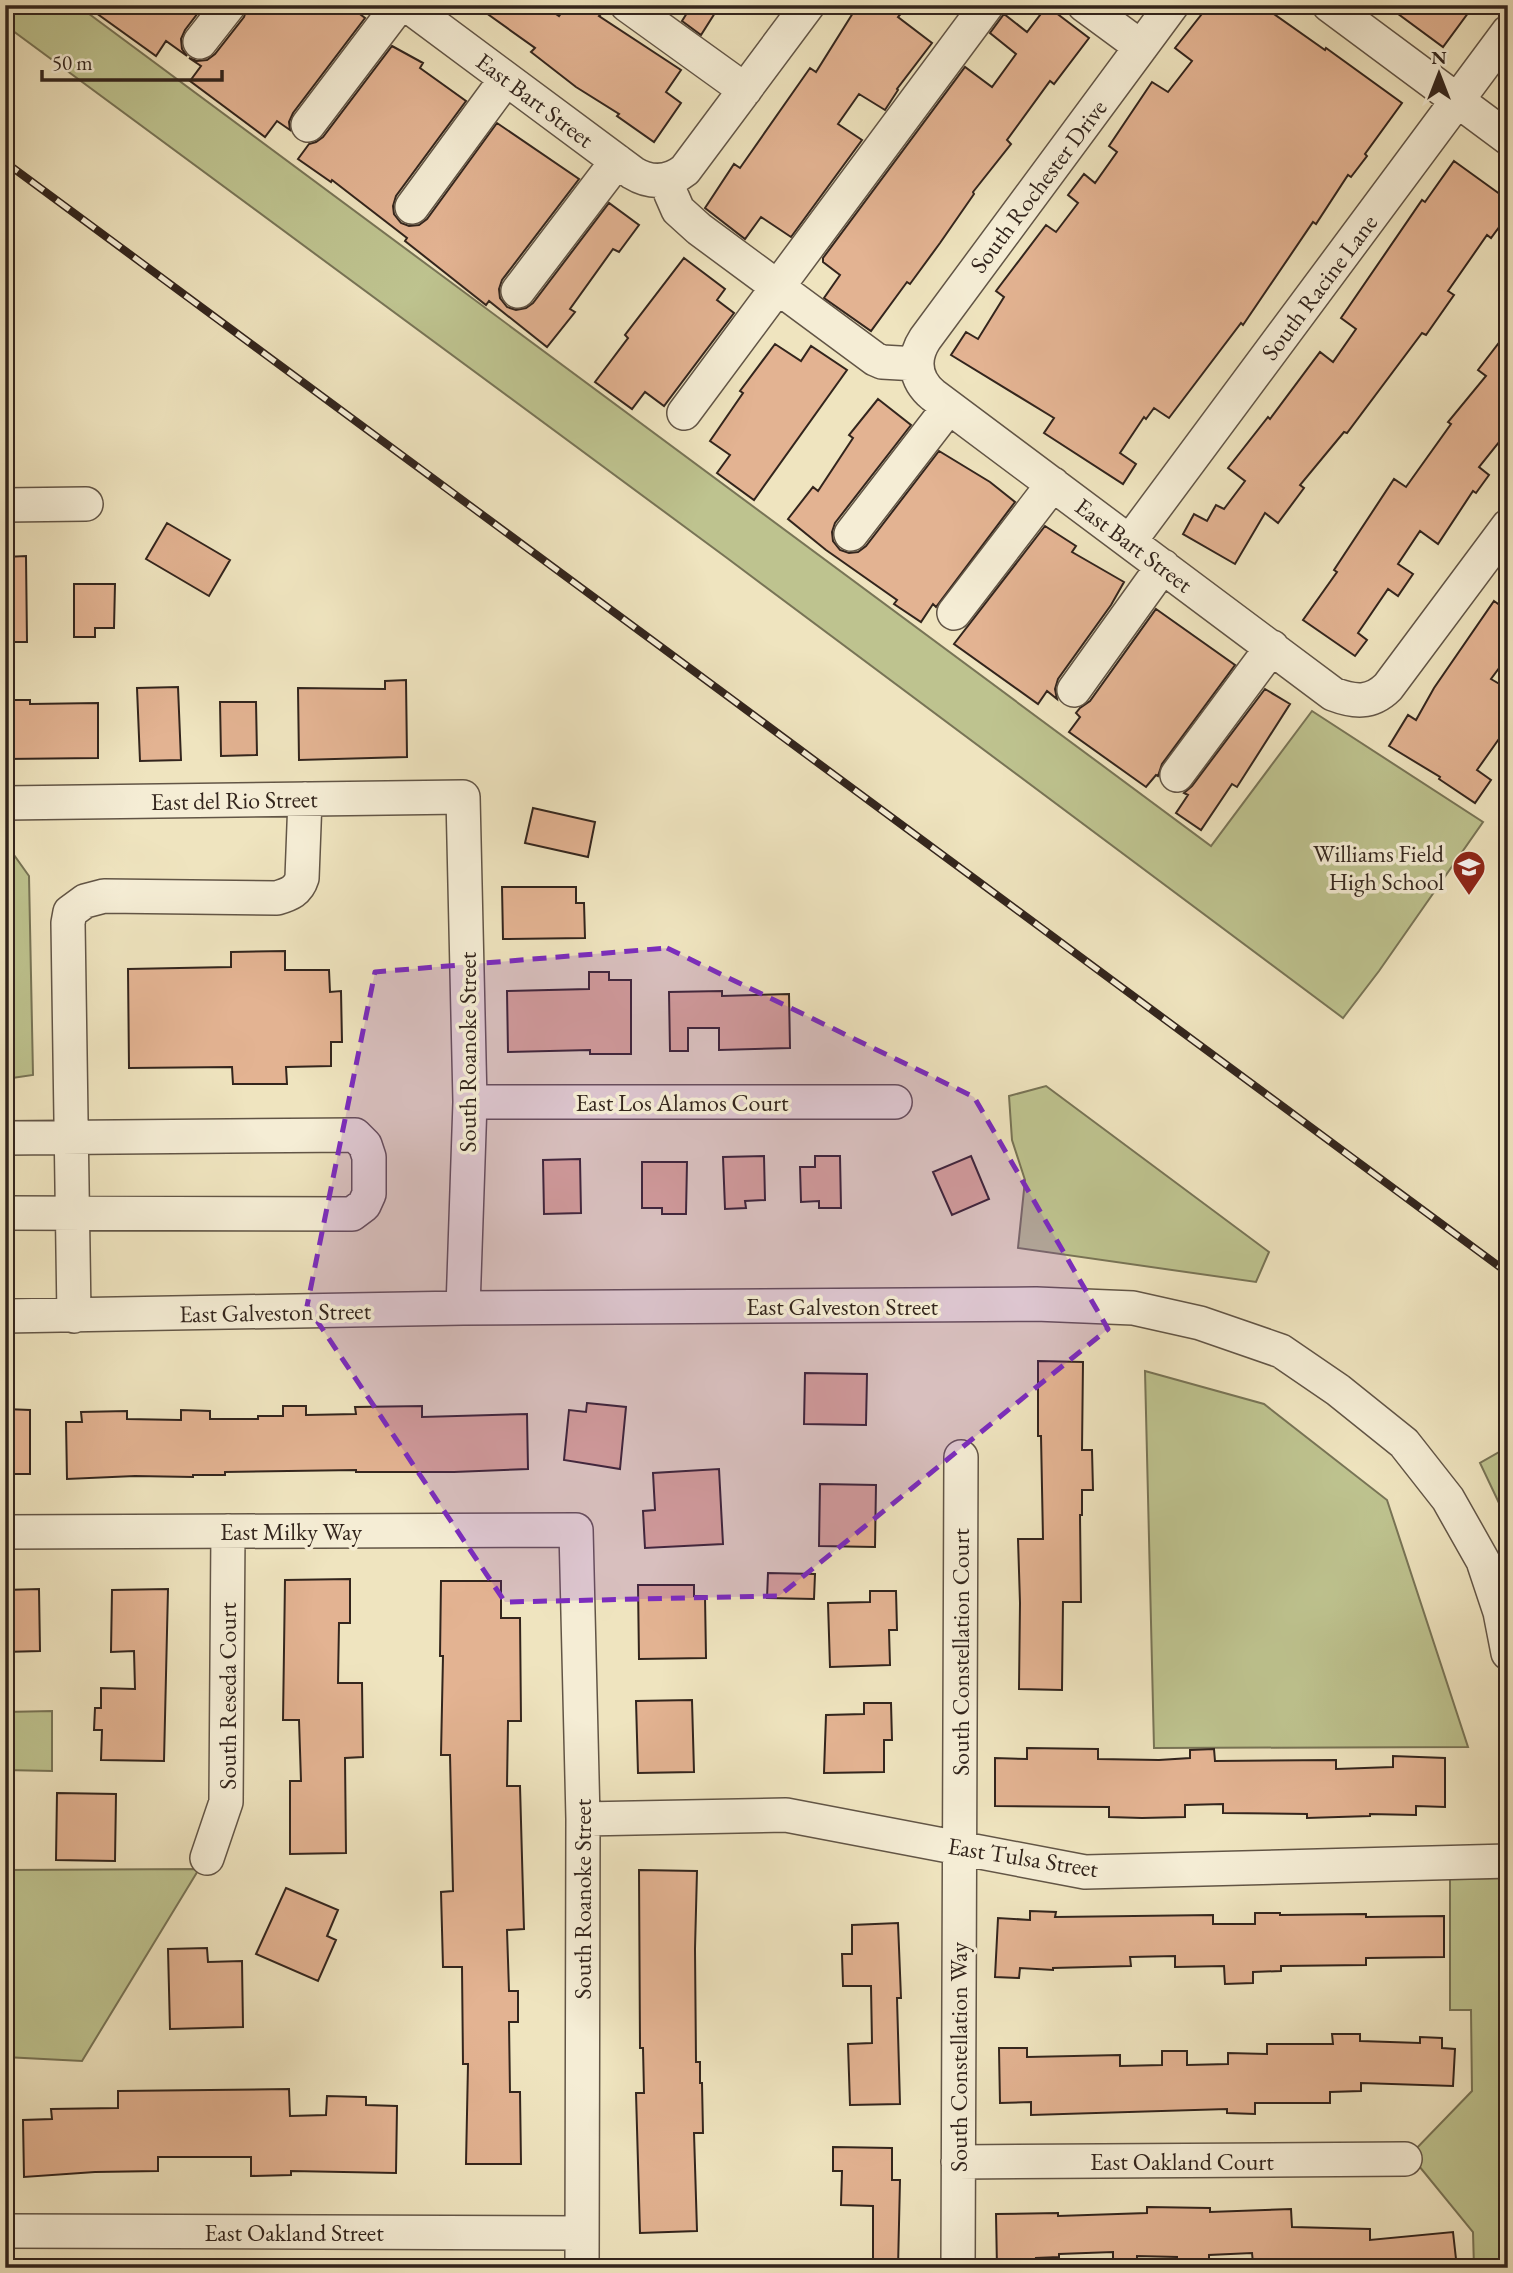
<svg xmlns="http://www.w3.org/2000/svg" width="1513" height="2273" viewBox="0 0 1513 2273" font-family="'EB Garamond',serif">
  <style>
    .green { fill: #bec38f; stroke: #787456; stroke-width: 2 }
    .building { fill: #e3b392; stroke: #33251d; stroke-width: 2 }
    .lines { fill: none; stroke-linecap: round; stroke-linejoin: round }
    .minor-casing { stroke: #625546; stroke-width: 36 }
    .minor { stroke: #f5edd5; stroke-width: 33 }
    .rail-casing { stroke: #33251d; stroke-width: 8 }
    .rail { stroke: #f5edd5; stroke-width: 5; stroke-dasharray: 16; stroke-linecap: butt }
    .marked { fill: #7b2cbf; fill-opacity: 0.2; stroke: #7b2cbf; stroke-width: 5; stroke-dasharray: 14 9; stroke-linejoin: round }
    .labels { text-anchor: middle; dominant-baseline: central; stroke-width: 7; stroke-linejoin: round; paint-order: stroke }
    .street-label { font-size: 24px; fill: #33251d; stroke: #f5edd5 }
    .poi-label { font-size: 24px; fill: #33251d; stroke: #f5edd5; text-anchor: end }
  </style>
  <rect width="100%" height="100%" fill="#efe4bf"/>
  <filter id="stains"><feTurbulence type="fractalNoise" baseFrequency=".00286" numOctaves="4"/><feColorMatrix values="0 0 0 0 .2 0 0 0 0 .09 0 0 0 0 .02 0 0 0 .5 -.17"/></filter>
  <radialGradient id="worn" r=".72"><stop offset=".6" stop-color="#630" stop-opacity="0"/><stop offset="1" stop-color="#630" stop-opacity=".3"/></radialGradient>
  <!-- green -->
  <path class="green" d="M5,5H77L1211,846L1312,711L1483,822L1379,971L1343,1018L727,558L5,25Z
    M5,848H9L29,876L33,1075L5,1079Z
    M1046,1086L1269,1252L1256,1282L1018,1248L1025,1180L1012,1140L1009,1096Z
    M1145,1371L1264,1404L1387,1500L1468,1747L1154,1748Z
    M1508,1447V1522L1480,1463Z
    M52,1711V1771L5,1770V1712Z
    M199,1869L82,2061L5,2057V1870Z
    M1508,1878V2268H1474L1473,2232L1410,2155L1472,2091L1471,2010H1450V1879Z"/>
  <!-- building -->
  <path class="building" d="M85,5H204L185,30L181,39L182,49L187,56L166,41L156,56Z
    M248,5H348L365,18L293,113L289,122L290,130L277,121L265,137L190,81L201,66L189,58L197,61L207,60L215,54L244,17Z
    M475,5H543L559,16L567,5H590L601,14L599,16L681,70L666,92L681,103L654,142L617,116L619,114L576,87L531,52L535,48Z
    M692,5H720L701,35L682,21Z
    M858,5H908L898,17L932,43L897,89L898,90L885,110L859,94L838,124L862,140L791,237L761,217L745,239L705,208L734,164L740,168L810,68L816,72Z
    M1209,5H1261L1325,50L1326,48L1402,103L1365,154L1367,156L1351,177L1348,175L1316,224L1313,222L1243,325L1241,323L1169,418L1154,408L1146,419L1144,417L1120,453L1136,464L1123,484L1044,433L1054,418L951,355L966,332L978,339L1004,297L996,291L1046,225L1056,232L1078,203L1068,195L1084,174L1095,183L1117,152L1109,146L1152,82L1168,92L1192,61L1175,48Z
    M1386,5H1474L1443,47Z
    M1047,6L1089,38L1054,84L1050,81L1007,140L1011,144L973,192L974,194L940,243L910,284L907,282L871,331L824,298L840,275L823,262V258L965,67L992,87L1016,54L990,33L1004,14L1027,32Z
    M392,46L423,63L420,68L466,101L396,196L393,206L394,214L401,223L409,226L419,225L427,219L497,123L579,179L502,280L499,289L500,298L507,307L516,310L526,308L533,303L609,203L639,225L619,252L613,249L570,309L575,312L547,347L489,301L486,305L405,241L407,238L332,180L331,182L298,159L309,144L316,142L323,137Z
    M1454,161L1508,200V215L1491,238L1487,235L1448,291L1454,295L1426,335L1422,333L1347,433L1344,432L1300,485L1304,488L1278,523L1265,513L1235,564L1183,534L1194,514L1207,521L1216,505L1224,509L1245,481L1228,468L1268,417L1270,419L1320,352L1333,362L1356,329L1341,318L1422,200L1425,202Z
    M684,258L725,289L717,300L734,313L664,406L645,392L632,409L595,382L628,338L625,335Z
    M1508,331V431L1479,467L1489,475L1476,493L1473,491L1438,544L1420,531L1398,564L1413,574L1398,596L1388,589L1358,633L1367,640L1355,656L1303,620L1337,572L1334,570L1394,479L1406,487L1451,424L1448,422L1486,376L1478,370Z
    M775,344L801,361L811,346L847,370L754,500L717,473L730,455L710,441L743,393L740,391Z
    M878,399L911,425L835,523L832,532L833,541L840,550L849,553L858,552L866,546L939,451L990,482L1015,502L936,607L933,604L921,622L894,604L897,600L826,550L788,519L813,487L818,491L853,438L849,435Z
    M167,523L230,560L209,596L146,559Z
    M1045,526L1076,546L1072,552L1124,582L1111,605L1058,679L1055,689L1057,699L1047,691L1038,704L954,644Z
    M26,556L27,642H5V557Z
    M74,584H115L114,628H95V637H74Z
    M1494,601L1508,611V656L1491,679L1508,689V740L1501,736L1477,770L1491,780L1475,803L1439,779L1440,777L1389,746L1408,715L1416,720L1434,688Z
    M1156,609L1235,665L1162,764L1158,776L1156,775L1146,787L1069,732L1080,717L1076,713L1080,708L1090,701Z
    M406,680L407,757L299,760L298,688L385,689V681Z
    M178,687L181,760L140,761L137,688Z
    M1265,689L1290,704L1237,787L1232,784L1201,830L1176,813L1188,795L1184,793L1192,786Z
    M5,700H30V704L98,703V758L5,759Z
    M220,702H256L257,755L221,756Z
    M533,808L595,822L588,857L525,843Z
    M502,887H576V903H584L585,938L503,939Z
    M285,951V970H329L330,992L341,991L342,1042H331V1066L286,1067L287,1084H233L232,1067L129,1068L128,969L231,967V952Z
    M589,972H609V980H631V1054H590V1050L508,1052L507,991L589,989Z
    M722,991V996L789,994L790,1048L719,1050V1028H688V1051H670L669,992Z
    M764,1156L765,1200L745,1201L746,1208L725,1209L723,1157Z
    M815,1156H840L841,1208H819V1201L801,1202L800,1167H815Z
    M971,1156L989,1199L952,1215L933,1172Z
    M580,1159L581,1213L544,1214L543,1160Z
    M642,1162H687L686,1214H662V1208H642Z
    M1038,1361L1083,1362L1082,1450H1092L1093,1490H1082V1515H1080L1081,1602H1063L1062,1690L1019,1689L1020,1603L1018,1539H1043L1041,1436H1038Z
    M805,1373L867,1374L866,1425L804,1424Z
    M587,1403L626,1407L620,1469L564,1460L569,1410L586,1412Z
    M283,1406H306V1415L356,1414L355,1407L422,1406V1417L527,1414L528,1469L454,1472H356V1470L225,1472V1475H193V1477L135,1476L67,1479L66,1422H82L81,1412L127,1411V1419L181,1420V1410L210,1411V1419H258V1416H283Z
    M5,1409L30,1410V1474H5Z
    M719,1469L723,1544L645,1548L643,1511L655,1510L653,1473Z
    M820,1484L876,1485L875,1547L819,1546Z
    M768,1573L815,1574L814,1599L767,1598Z
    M350,1579V1623H339L338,1683H362L363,1757L345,1758L346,1853L290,1854V1781H301L299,1720H283L285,1580Z
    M441,1581H501V1618H520L521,1721H508L507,1786H520L524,1929L507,1930L509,1991H518V2022H509L510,2092H520L521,2164H466L468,2064H463L462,1967H443L441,1892L453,1891L450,1755H441L443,1656H440Z
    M638,1585H694V1596H705L706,1658L639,1659Z
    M39,1589L40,1651L5,1652V1590Z
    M168,1589L164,1761L101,1760L102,1730H94L95,1708H101V1688L135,1689L134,1651L111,1652L112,1590Z
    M870,1591H896L897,1630H889L890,1665L830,1667L828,1603L870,1602Z
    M692,1700L694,1772L638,1773L636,1701Z
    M864,1703H891L892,1740H884V1772L824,1773L826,1715L864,1714Z
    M1027,1748L1098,1749V1759L1159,1760L1190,1758V1750L1214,1749L1215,1761L1336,1760V1769L1393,1767V1756L1445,1758V1807L1416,1806V1815L1370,1814V1816L1307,1818V1814L1223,1813V1804L1185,1805V1817L1142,1818L1109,1817V1807L995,1806V1758L1027,1759Z
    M57,1793L116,1794L115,1861L56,1860Z
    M639,1870L697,1871L695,1949L696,2062H700V2083H702L703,2133H694L697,2231L640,2233L636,2093H644L643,2048H640Z
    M286,1888L338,1910L327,1936L336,1940L318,1981L256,1954Z
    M1030,1911L1056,1912L1055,1917L1213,1915V1924H1255V1913H1280V1915L1366,1914V1917L1444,1916V1957L1366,1958V1965L1281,1966V1971L1253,1972V1983L1225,1984L1224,1966L1175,1967V1956L1130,1957L1131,1966L1053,1968V1970L1020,1968L1019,1978L995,1977L998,1918L1030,1920Z
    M898,1923L901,1998H897L900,2104L850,2105L848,2044L872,2043L871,1986H843L842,1954H852V1925Z
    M207,1948L208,1962L242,1961L243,2027L170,2029L168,1949Z
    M1332,2034H1360V2041L1420,2043V2037L1442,2038V2048L1455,2049L1453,2086L1361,2083V2091L1330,2092V2103H1255V2114L1227,2113V2109L1031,2115V2102L1000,2103L999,2048H1027V2057L1120,2055V2066L1162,2065V2051H1187V2065L1228,2064V2053L1267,2054V2044H1333Z
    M289,2089L290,2116L326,2115L327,2096L366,2097V2105L397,2106L396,2173L291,2171V2175L251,2176V2157H158V2171L95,2172L24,2177L23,2120L52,2119L51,2109L118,2108V2091Z
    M833,2147L892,2148V2180H900L898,2268H873V2206L841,2205L842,2171H833Z
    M1147,2207L1210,2208V2212L1291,2209L1292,2227L1370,2229V2240L1453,2232L1457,2268H1306V2260L1253,2263L1252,2253L1209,2255V2265H1177V2257L1137,2256V2261L1113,2262V2252L1059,2254V2257L1036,2258L1037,2267L997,2268L996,2214L1058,2213V2216L1147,2213Z"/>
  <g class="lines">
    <defs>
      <path id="minor" d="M407,5L633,173C651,184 669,183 685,170L808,5
        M627,5L745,90
        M1084,5L1141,47
        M1172,5L925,339C912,359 915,380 933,395L1333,694C1354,702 1371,704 1388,687L1508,526
        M1329,5L1508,138
        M200,42L229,5
        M308,125L399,5
        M668,180L671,194L678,210L699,229L875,359L882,362L917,364
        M412,207L506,79
        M518,291L617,161
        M684,413L987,5
        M5,505L86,504
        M851,534L949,407
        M1130,541L1508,32
        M954,613L1053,484
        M1074,690L1163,566
        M1177,775L1272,647
        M5,803L463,797L470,1102L463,1308
        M470,1102H895
        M5,1138L355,1135L365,1145L369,1157V1194L364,1205L352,1214L5,1213
        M5,1316L463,1308L1036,1304L1133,1308L1200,1323L1281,1351L1338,1390L1404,1443L1448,1499L1483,1561L1500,1612L1508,1653
        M74,1316L68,923L70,912L85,901L104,896L277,898C290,894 298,891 302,878L305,799
        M5,1532L576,1530L583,1819L582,2268
        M583,1819L786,1815L1085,1872L1508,1861
        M207,1858L226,1802L228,1531
        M958,2162L1405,2159
        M5,2231L582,2233
        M958,2268L961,1457"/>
    </defs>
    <!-- minor casing -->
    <use href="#minor" class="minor-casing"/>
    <!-- minor -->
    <use href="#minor" class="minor"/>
    <defs>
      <path id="rail" d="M5,162L1508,1273"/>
    </defs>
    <!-- rail casing -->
    <use href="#rail" class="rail-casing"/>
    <!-- rail -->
    <use href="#rail" class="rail"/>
  </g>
  <!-- marked area -->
  <path class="marked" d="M667,948L974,1097L1108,1329L779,1596L505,1602L307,1306L375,972Z"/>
  <!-- icons -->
  <defs>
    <symbol id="school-pin" viewBox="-11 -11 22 30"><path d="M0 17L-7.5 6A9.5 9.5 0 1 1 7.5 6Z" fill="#8f2418" stroke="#f5edd5"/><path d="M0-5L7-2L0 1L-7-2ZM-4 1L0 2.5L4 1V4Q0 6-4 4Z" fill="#fff"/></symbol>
  </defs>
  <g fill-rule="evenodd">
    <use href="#school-pin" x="1450" y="848" width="38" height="52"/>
  </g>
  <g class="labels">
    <!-- street labels -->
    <g class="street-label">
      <text transform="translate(535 100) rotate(37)">East Bart Street</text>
      <text transform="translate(1038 186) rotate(-53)">South Rochester Drive</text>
      <text transform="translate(1319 287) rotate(-53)">South Racine Lane</text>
      <text transform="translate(1134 545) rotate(37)">East Bart Street</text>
      <text transform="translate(234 800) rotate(-1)">East del Rio Street</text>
      <text transform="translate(467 1052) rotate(-90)">South Roanoke Street</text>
      <text x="682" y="1102">East Los Alamos Court</text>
      <text x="842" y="1306">East Galveston Street</text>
      <text transform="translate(275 1312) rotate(-1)">East Galveston Street</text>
      <text x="291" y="1531">East Milky Way</text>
      <text transform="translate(960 1652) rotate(-90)">South Constellation Court</text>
      <text transform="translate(227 1696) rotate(-90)">South Reseda Court</text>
      <text transform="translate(1023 1857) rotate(9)">East Tulsa Street</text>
      <text transform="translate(582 1899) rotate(-90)">South Roanoke Street</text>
      <text transform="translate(958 2057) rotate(-90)">South Constellation Way</text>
      <text x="1182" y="2161">East Oakland Court</text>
      <text x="294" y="2232">East Oakland Street</text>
    </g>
    <!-- poi labels -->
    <g class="poi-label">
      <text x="1444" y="853">Williams Field<tspan x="1444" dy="28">High School</tspan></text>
    </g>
  </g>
  <!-- margin -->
  <rect width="1513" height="2273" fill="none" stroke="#efe4bf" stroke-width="28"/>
  <rect x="7" y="7" width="1499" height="2259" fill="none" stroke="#33251d" stroke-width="3.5"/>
  <rect x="14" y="14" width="1485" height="2245" fill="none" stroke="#33251d" stroke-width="2"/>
  <!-- north arrow -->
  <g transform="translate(1439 74)" stroke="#f5edd5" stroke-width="5" paint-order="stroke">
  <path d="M0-5L12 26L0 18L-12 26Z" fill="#33251d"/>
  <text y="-10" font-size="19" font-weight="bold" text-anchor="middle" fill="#33251d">N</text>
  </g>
  <!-- scale -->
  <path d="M42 70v10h180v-10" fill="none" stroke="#33251d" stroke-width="3.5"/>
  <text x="52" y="70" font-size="21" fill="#33251d" stroke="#f5edd5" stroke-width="5" paint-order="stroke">50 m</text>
  <rect width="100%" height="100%" filter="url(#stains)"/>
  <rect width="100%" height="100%" fill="url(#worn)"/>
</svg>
